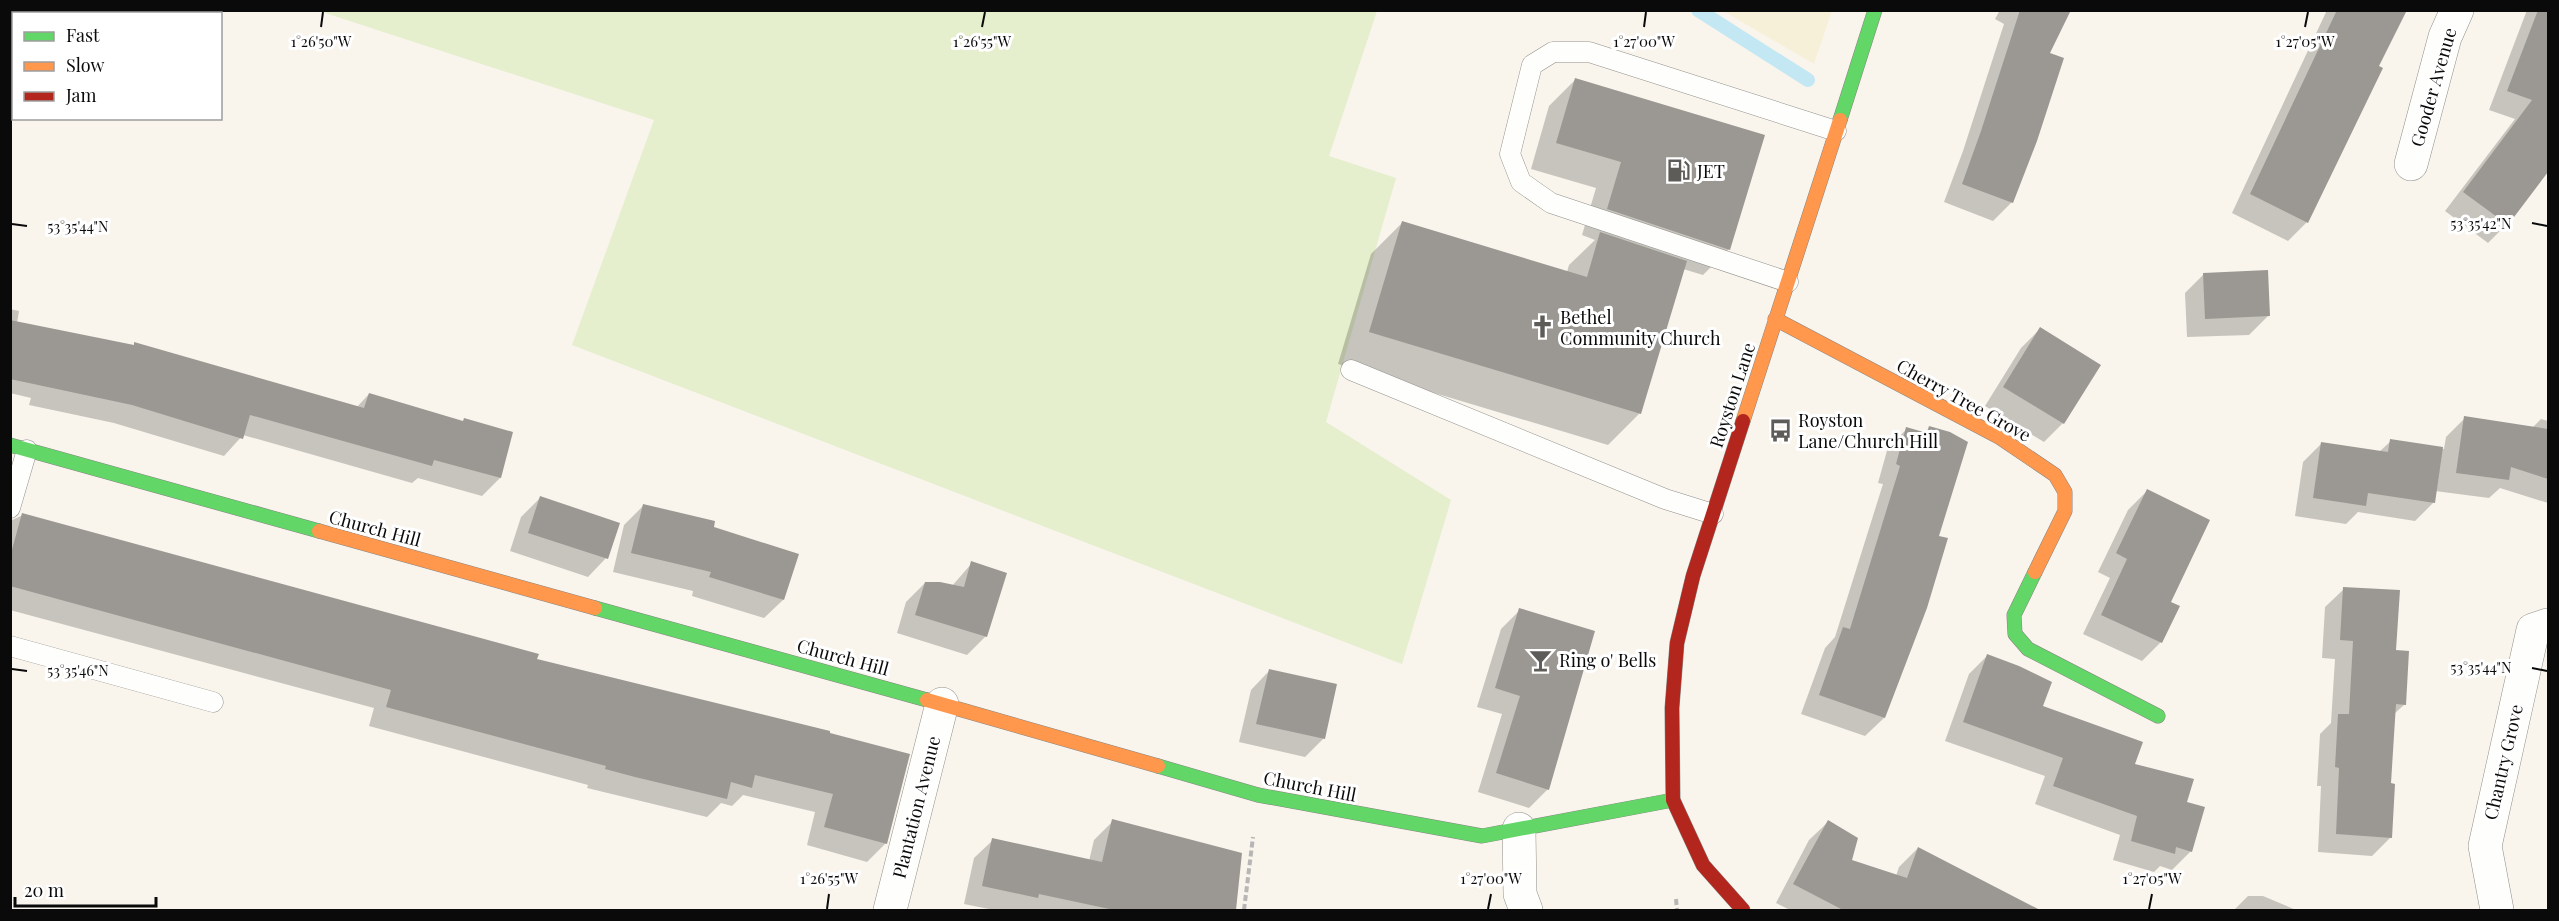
<svg xmlns="http://www.w3.org/2000/svg" width="2559" height="921" viewBox="0 0 2559 921" font-family="'Playfair Display',serif">
  <style>
    .farmland { fill: #f6f0d9 }
    .green { fill: #e5eecd }
    .shadow { fill: #0003 }
    .lines { fill: none; stroke-linecap: round; stroke-linejoin: round }
    .stream { stroke: #c3e8f3; stroke-width: 14 }
    .building { fill: #9b9893 }
    .lane-casing { stroke: #92908c; stroke-width: 21 }
    .street-casing { stroke: #92908c; stroke-width: 34 }
    .fast-casing { stroke: #888683; stroke-width: 15 }
    .slow-casing { stroke: #888683; stroke-width: 15 }
    .jam-casing { stroke: #888683; stroke-width: 15 }
    .path { stroke: #b7b6b5; stroke-width: 4; stroke-dasharray: 6 3; stroke-linecap: butt }
    .lane { stroke: #fefefc; stroke-width: 20 }
    .street { stroke: #fefefc; stroke-width: 33 }
    .fast { stroke: #63d668; stroke-width: 14 }
    .slow { stroke: #ff974d; stroke-width: 14 }
    .jam { stroke: #b3261e; stroke-width: 14 }
    .ticks { fill: none; stroke: #0a0a0a; stroke-width: 2 }
    .labels { text-anchor: middle; dominant-baseline: central; stroke-width: 6; stroke-linejoin: round; paint-order: stroke }
    .street-label { font-size: 18px; fill: #0a0a0a; stroke: #fff }
    .poi-label { font-size: 18px; fill: #0a0a0a; stroke: #fff; text-anchor: start }
    .ticks-label { font-size: 15px; text-anchor: middle; fill: #0a0a0a; stroke: #fff; stroke-width: 6; stroke-linejoin: round; paint-order: stroke }
  </style>
  <rect width="100%" height="100%" fill="#f9f5ed"/>
  <!-- farmland -->
  <path class="farmland" d="M1723,11H1832L1814,64Z"/>
  <!-- green -->
  <path class="green" d="M319,11H1377L1329,156L1396,178L1326,422L1451,500L1402,664L572,345L654,120Z"/>
  <!-- shadow -->
  <path class="shadow" d="M2000,10H2070L2048,54L2012,202L1993,221L1944,202L1963,151L2004,24L1995,19Z
    M2327,10H2406L2377,67L2307,222L2288,241L2232,213Z
    M2527,10H2548V138L2540,160L2548,167V170L2507,224L2488,243L2445,211L2515,119L2489,110Z
    M1575,80L1729,249L1703,275L1683,269L1640,413L1608,445L1338,364L1371,254L1402,223L1567,272L1569,265L1595,240L1582,235L1596,188L1531,169L1549,106Z
    M2204,274L2268,316L2249,335L2187,337L2185,293Z
    M10,309L19,311L17,323L132,346L135,344L357,407L369,394L462,422L512,433L500,478L482,496L418,478L412,483L243,435L224,456L114,423L29,405L31,398L10,393Z
    M2040,329L2063,423L2044,442L1985,406L2021,348Z
    M2465,418L2532,428L2541,419L2548,421V503L2500,488L2489,498L2435,491L2433,503L2415,521L2358,512L2346,524L2295,516L2303,462L2322,443L2379,452L2391,441L2444,449L2446,437Z
    M1929,428L1937,537L1926,607L1884,718L1865,736L1801,714L1825,648L1835,637L1883,484L1878,483L1888,447L1907,429L1924,434Z
    M2147,491L2169,603L2161,642L2142,661L2083,634L2110,578L2098,572L2128,510Z
    M540,498L606,558L588,577L510,551L521,517Z
    M643,506L712,528L783,600L764,618L692,596L693,591L613,572L624,525Z
    M23,515L535,660L828,732L886,843L867,862L807,845L815,812L743,795L732,806L721,803L707,817L587,788L588,785L369,726L374,708L10,610V521Z
    M972,563L986,636L967,655L897,633L906,602L925,583L952,586Z
    M2344,589L2395,652L2405,704L2393,715L2390,785L2391,837L2372,856L2318,852L2321,786H2317L2320,734L2331,723L2335,659L2322,658L2325,607Z
    M1520,610L1548,789L1529,808L1478,792L1502,714L1477,707L1501,629Z
    M1987,656L2041,707L2133,765L2186,803L2191,851L2172,870L2160,866L2154,872L2113,860L2120,835L2035,804L2045,776L1945,741L1969,674Z
    M1269,671L1324,738L1305,757L1239,742L1251,690Z
    M1113,821L1241,854L1235,910H994L964,904L974,858L993,840L1089,861L1094,840Z
    M1828,822L1850,861L1896,876L1899,867L1918,848L1985,899L2007,910H1790L1776,903L1809,840Z
    M2248,896H2263L2296,910H2234Z"/>
  <g class="lines">
    <!-- stream -->
    <path class="stream" d="M1698,10L1808,80"/>
  </g>
  <!-- building -->
  <path class="building" d="M2020,10H2071L2050,53L2064,58L2037,141L2013,203L1962,184L1981,131Z
    M2337,10H2407L2379,66L2383,68L2308,223L2250,194Z
    M2538,10H2548V172L2508,225L2463,192L2532,100L2507,91Z
    M1575,78L1765,135L1730,250L1607,209L1621,162L1556,143Z
    M1402,221L1587,277L1600,232L1687,261L1641,414L1369,332Z
    M2268,270L2270,316L2205,319L2203,273Z
    M10,320L134,345V342L364,408L369,393L463,421L464,418L513,432L501,478L434,460L432,466L250,415L243,439L132,405L10,379Z
    M2040,327L2101,365L2064,424L2003,387Z
    M2464,416L2548,429V479L2511,467L2509,480L2456,473Z
    M1929,426L1950,432L1968,442L1939,536L1948,538L1927,608L1885,718L1819,695L1843,627L1850,629L1900,466L1896,464L1906,427L1927,433Z
    M2390,439L2443,447L2435,503L2368,493L2366,506L2313,498L2321,442L2388,452Z
    M2147,489L2210,520L2171,602L2180,606L2162,643L2101,615L2127,559L2116,553Z
    M540,496L620,523L608,559L528,533Z
    M643,504L715,521L714,527L799,554L784,600L709,577L711,572L631,553Z
    M22,513L539,654L537,659L830,731V733L910,754L887,844L824,827L833,794L755,775L752,788L731,782L727,799L635,777L605,769L606,766L386,707L391,690L10,586V557Z
    M971,561L1007,573L987,637L915,615L925,582H940L964,587Z
    M2343,587L2400,590L2396,650L2409,651L2406,705L2396,704L2391,783L2395,784L2392,838L2336,834L2339,768L2335,767L2338,714H2349L2353,641L2340,640Z
    M1519,608L1595,631L1549,790L1496,773L1520,696L1495,688Z
    M1987,654L2019,666L2052,682L2043,706L2143,742L2135,764L2194,779L2187,802L2205,807L2192,852L2176,847L2175,854L2131,841L2137,816L2053,786L2063,758L1963,722Z
    M1269,669L1337,684L1325,739L1256,724Z
    M1112,819L1242,853L1236,910H1114L1039,894L1038,898L982,886L992,838L1102,862Z
    M1828,820L1858,838L1852,860L1907,878L1918,847L2040,910H1843L1793,884Z"/>
  <g class="lines">
    <defs>
      <path id="lane" d="M1788,282L1551,203L1521,182L1510,154L1532,65L1553,52H1589L1836,131
        M1351,370L1665,499L1713,514
        M10,508L27,450
        M10,646L213,702"/>
      <path id="street" d="M2411,164L2445,37L2457,10
        M1519,829L1520,894L1526,910
        M890,910L942,704
        M2497,910L2485,846L2533,630L2548,625"/>
      <path id="fast" d="M1840,120L1875,10
        M10,445L319,531
        M2035,572L2014,615L2015,634L2028,649L2158,716
        M595,608L927,700
        M1158,766L1258,795L1482,836L1673,800"/>
      <path id="slow" d="M1775,319L1999,437L2055,475L2065,492V511L2035,572
        M1743,421L1840,120
        M319,531L595,608
        M927,700L1158,766"/>
      <path id="jam" d="M1743,421L1693,576L1677,643L1672,708L1673,800L1703,865L1743,910"/>
    </defs>
    <!-- lane casing -->
    <use href="#lane" class="lane-casing"/>
    <!-- street casing -->
    <use href="#street" class="street-casing"/>
    <!-- fast casing -->
    <use href="#fast" class="fast-casing"/>
    <!-- slow casing -->
    <use href="#slow" class="slow-casing"/>
    <!-- jam casing -->
    <use href="#jam" class="jam-casing"/>
    <!-- path -->
    <path class="path" d="M1676,899L1677,910
      M1244,910L1253,837"/>
    <!-- lane -->
    <use href="#lane" class="lane"/>
    <!-- street -->
    <use href="#street" class="street"/>
    <!-- fast -->
    <use href="#fast" class="fast"/>
    <!-- slow -->
    <use href="#slow" class="slow"/>
    <!-- jam -->
    <use href="#jam" class="jam"/>
  </g>
  <!-- ticks -->
  <path class="ticks" d="M321,27L323,12M982,27L985,12M1644,27L1646,12M2305,27L2308,12M2532,223L2547,226M12,224L27,226M2532,668L2547,671M12,669L27,671M827,909L829,894M1488,909L1491,894M2149,909L2152,894"/>
  <!-- icons -->
  <defs>
    <symbol id="fuel-bare" viewBox="-9 -9 18 18"><path d="M-5.5-6h7V0h2V4h1.3V-2.5L3-4.5l.8-.8L6-3V5H2.5V1h-1V6h-7ZM-4.2-4.7v3.2H.2V-4.7Z" fill="#5e5c59" stroke="#fff" stroke-width="2.5" paint-order="stroke"/></symbol>
    <symbol id="church-bare" viewBox="-9 -9 18 18"><path d="M-1.2-6h2.4v3.5h3.3v2.4h-3.3V6h-2.4V-.1h-3.3v-2.4h3.3Z" fill="#5e5c59" stroke="#fff" stroke-width="2.5" paint-order="stroke"/></symbol>
    <symbol id="bus-bare" viewBox="-9 -9 18 18"><path d="M-5-6H5V4H4V6H2V4H-2V6H-4V4H-5ZM-3.5-4V0h7V-4ZM-3.5 1.2v1.5H-2V1.2ZM2 1.2v1.5H3.5V1.2Z" fill="#5e5c59" stroke="#fff" stroke-width="2.5" paint-order="stroke"/></symbol>
    <symbol id="bar-bare" viewBox="-9 -9 18 18"><path d="M-6-5H6L.8 .8V4.5H3.5V6h-7V4.5H-.8V.8Z" fill="#5e5c59" stroke="#fff" stroke-width="2.5" paint-order="stroke"/></symbol>
  </defs>
  <g fill-rule="evenodd">
    <use href="#fuel-bare" x="1662" y="154" width="33" height="33"/>
    <use href="#church-bare" x="1526" y="310" width="33" height="33"/>
    <use href="#bus-bare" x="1764" y="414" width="33" height="33"/>
    <use href="#bar-bare" x="1524" y="644" width="33" height="33"/>
  </g>
  <g class="labels">
    <!-- street labels -->
    <g class="street-label">
      <text transform="translate(2433 87) rotate(-74)">Gooder Avenue</text>
      <text transform="translate(1732 395) rotate(-72)">Royston Lane</text>
      <text transform="translate(1964 400) rotate(29)">Cherry Tree Grove</text>
      <text transform="translate(375 528) rotate(15)">Church Hill</text>
      <text transform="translate(843 657) rotate(15)">Church Hill</text>
      <text transform="translate(2503 762) rotate(-77)">Chantry Grove</text>
      <text transform="translate(1310 786) rotate(11)">Church Hill</text>
      <text transform="translate(916 807) rotate(-76)">Plantation Avenue</text>
    </g>
    <!-- poi labels -->
    <g class="poi-label">
      <text x="1697" y="171">JET</text>
      <text x="1560" y="317">Bethel<tspan x="1560" dy="21">Community Church</tspan></text>
      <text x="1798" y="420">Royston<tspan x="1798" dy="21">Lane/Church Hill</tspan></text>
      <text x="1559" y="660">Ring o' Bells</text>
    </g>
  </g>
  <g class="ticks-label">
    <text x="321" y="47">1°26'50"W</text>
    <text x="982" y="47">1°26'55"W</text>
    <text x="1644" y="47">1°27'00"W</text>
    <text x="2305" y="47">1°27'05"W</text>
    <text x="2481" y="229">53°35'42"N</text>
    <text x="78" y="232">53°35'44"N</text>
    <text x="2481" y="673">53°35'44"N</text>
    <text x="78" y="676">53°35'46"N</text>
    <text x="829" y="884">1°26'55"W</text>
    <text x="1491" y="884">1°27'00"W</text>
    <text x="2152" y="884">1°27'05"W</text>
  </g>
  <!-- border -->
  <rect width="2559" height="921" fill="none" stroke="#0a0a0a" stroke-width="24"/>
  <!-- legend -->
  <rect x="12" y="12" width="210" height="108" fill="#ffffff" stroke="#9d9d9d" stroke-width="1.5"/>
  <rect x="24" y="32" width="30" height="9" fill="#63d668" stroke="#9d9d9d" stroke-width="1.5"/>
  <text x="66" y="42" font-size="18" fill="#0a0a0a">Fast</text>
  <rect x="24" y="62" width="30" height="9" fill="#ff974d" stroke="#9d9d9d" stroke-width="1.5"/>
  <text x="66" y="72" font-size="18" fill="#0a0a0a">Slow</text>
  <rect x="24" y="92" width="30" height="9" fill="#b3261e" stroke="#9d9d9d" stroke-width="1.5"/>
  <text x="66" y="102" font-size="18" fill="#0a0a0a">Jam</text>
  <!-- scale -->
  <path d="M15 897v9h141v-9" fill="none" stroke="#0a0a0a" stroke-width="3"/>
  <text x="24" y="897" font-size="18" fill="#0a0a0a" stroke="#ffffff" stroke-width="4.5" paint-order="stroke">20 m</text>
</svg>
